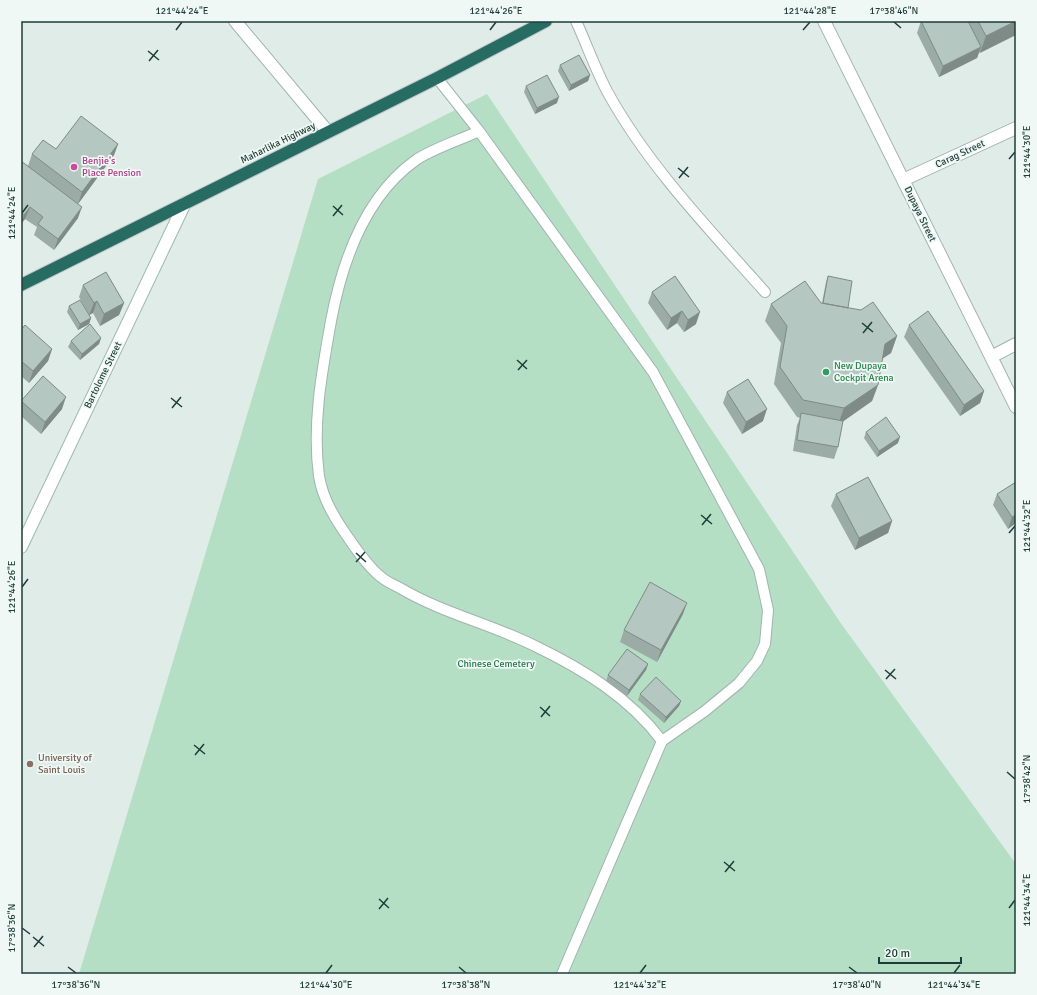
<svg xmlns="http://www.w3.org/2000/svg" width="1037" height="995" viewBox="0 0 1037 995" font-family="Signika,sans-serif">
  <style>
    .green { fill: #b5dfc4 }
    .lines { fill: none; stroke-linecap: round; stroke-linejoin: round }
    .lane-casing { stroke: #a1b4af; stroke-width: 12 }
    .street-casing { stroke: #a1b4af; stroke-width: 14 }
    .secondary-casing { stroke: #9cb9b0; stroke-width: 14 }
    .highway-casing { stroke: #c0c9c7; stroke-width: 14 }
    .lane { stroke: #fff; stroke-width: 10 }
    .street { stroke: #fff; stroke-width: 12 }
    .secondary { stroke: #fff; stroke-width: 12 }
    .highway { stroke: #276c63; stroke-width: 12 }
    .wall { fill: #9baba5 }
    .shaded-wall { fill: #7e8b86 }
    .building { fill: #b4c7c0; stroke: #7e8b86 }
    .ticks { fill: none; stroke: #1e3d37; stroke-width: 1.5 }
    .hotel-dot { fill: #d1479c; stroke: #eff8f4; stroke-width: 1.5 }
    .leisure-dot { fill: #2e9e5b; stroke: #eff8f4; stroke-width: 1.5 }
    .education-dot { fill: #8d6e63; stroke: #eff8f4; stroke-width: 1.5 }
    .labels { text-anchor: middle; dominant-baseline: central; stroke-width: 3.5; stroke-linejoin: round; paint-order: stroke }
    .street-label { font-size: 10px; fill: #1e3d37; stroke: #eff8f4 }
    .hotel-label { font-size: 10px; fill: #b23c85; stroke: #eff8f4; text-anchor: start }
    .leisure-label { font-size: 10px; fill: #27864d; stroke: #eff8f4; text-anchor: start }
    .park-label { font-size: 10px; fill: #24784b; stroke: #eff8f4 }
    .education-label { font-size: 10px; fill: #785e54; stroke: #eff8f4; text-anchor: start }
    .neatline { fill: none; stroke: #1e3d37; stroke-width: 1.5 }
    .ticks-label { font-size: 10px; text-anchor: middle; fill: #1e3d37 }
  </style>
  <rect width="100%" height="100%" fill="#dfece7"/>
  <!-- green -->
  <path class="green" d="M487,94L842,625L1016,864V974H79L318,179Z"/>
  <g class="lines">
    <defs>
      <path id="lane" d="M576,21C587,45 596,71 608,93C649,167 709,229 765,292
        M437,78L479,131L653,372L759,569L768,610L765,644L757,661L739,683L705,711L662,741C630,698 583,669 535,646C491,624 442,613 400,588C394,585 387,582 381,577C367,566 353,545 343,530C332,514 322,496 319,476C312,424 322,371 331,321C342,262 365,196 416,160C432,149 460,140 479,131
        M562,974L662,741"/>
      <path id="street" d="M235,21L328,132
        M824,21L1016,407
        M903,180L1016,128
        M991,357L1016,344"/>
      <path id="secondary" d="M21,547L185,203"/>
      <path id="highway" d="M21,285L437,78L546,21"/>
    </defs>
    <!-- lane casing -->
    <use href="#lane" class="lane-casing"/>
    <!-- street casing -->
    <use href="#street" class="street-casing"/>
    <!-- secondary casing -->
    <use href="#secondary" class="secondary-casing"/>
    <!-- highway casing -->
    <use href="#highway" class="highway-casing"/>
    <!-- lane -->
    <use href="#lane" class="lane"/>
    <!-- street -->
    <use href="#street" class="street"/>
    <!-- secondary -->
    <use href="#secondary" class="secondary"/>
    <!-- highway -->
    <use href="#highway" class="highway"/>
  </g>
  <!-- wall -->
  <path class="wall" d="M921,21H1016L980,53L979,52L977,58L939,77L917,33Z
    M560,65L590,75L588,81L569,91L558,71Z
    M526,86L557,103L535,114L524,92Z
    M118,144L114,155L78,204V218L54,250L34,235L37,227L25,219L21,224V161L28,166L32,154L56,149Z
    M675,276L696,324L684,332L677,323L667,330L648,303L652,292Z
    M828,276L848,308L897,336L891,353L882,358L878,385L872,401L842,422L838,447L834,459L793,451L797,425L800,418L797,417L774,384L781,343L765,321L771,304L822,303L826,282Z
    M83,285L124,303L119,315L100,326L93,313L89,315L79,297Z
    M69,306L91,318L89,324L78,330L67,312Z
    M909,325L984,391L980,403L960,416L904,337Z
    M21,330L52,349L48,361L29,383L21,376Z
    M101,338L99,344L80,360L68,347L71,341Z
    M43,376L62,409L41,434L21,416V402Z
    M727,392L763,421L742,434L723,403Z
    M866,432L898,443L877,457L864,438Z
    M1016,482V523L1008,529L993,505L997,494Z
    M836,494L892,521L888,533L855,550L831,506Z
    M683,614L657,662L620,642L624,630Z
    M648,664L646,670L627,696L606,681L608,675Z
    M640,694L681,701L679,706L664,723L638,700Z"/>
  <!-- shaded-wall -->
  <path class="shaded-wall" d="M1016,21V35L980,53L986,36Z
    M981,47L977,58L939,77L943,66Z
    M590,75L588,81L569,91L571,85Z
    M559,97L557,103L535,114L537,108Z
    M118,144L114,155L78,204L82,192Z
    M30,207L25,219L21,224V222L24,215Z
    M82,207L78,218L54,250L58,239Z
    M97,301L93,313L89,315L94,303Z
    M124,303L119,315L100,326L104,314Z
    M682,311L677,323L667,330L671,318Z
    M700,312L696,324L684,332L688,320Z
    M91,318L89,324L78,330L80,324Z
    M897,336L891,353L879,361L885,344Z
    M101,338L99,344L80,360L82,354Z
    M52,349L48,361L29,383L33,371Z
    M878,385L872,401L838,425L844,408Z
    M984,391L980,403L960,416L964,405Z
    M66,397L62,409L41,434L45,422Z
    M767,409L763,421L742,434L746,422Z
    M900,437L898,443L877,457L879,451Z
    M1016,515V523L1008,529L1012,517Z
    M892,521L888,533L855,550L859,538Z
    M687,603L683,614L657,662L661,650Z
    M648,664L646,670L627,696L629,690Z
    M681,701L679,706L664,723L666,717Z"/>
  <!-- building -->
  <path class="building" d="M921,21H968L981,47L943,66Z
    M978,21H1016L986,36Z
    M579,55L590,75L571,85L560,65Z
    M547,75L559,97L537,108L526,86Z
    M81,116L118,144L82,192L32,154L43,140L56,149Z
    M21,161L82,207L58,239L38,224L43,217L30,207L24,215L21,213Z
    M106,272L124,303L104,314L97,301L94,303L83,285Z
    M675,276L700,312L688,320L682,311L671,318L652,292Z
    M828,276L852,281L848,308L823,303Z
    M805,281L821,303L861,310L873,302L897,336L885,344L878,385L844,408L803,400L780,367L787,326L771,304Z
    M80,300L91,318L80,324L69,306Z
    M928,311L984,391L964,405L909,325Z
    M90,324L101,338L82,354L71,341Z
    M25,325L52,349L33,371L21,361V330Z
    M43,376L66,397L45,422L21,401Z
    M748,379L767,409L746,422L727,392Z
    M801,413L843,421L838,447L797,440Z
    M886,417L900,437L879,451L866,432Z
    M868,477L892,521L859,538L836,494Z
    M1016,482V515L1012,517L997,494Z
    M650,582L687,603L661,650L624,630Z
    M627,649L648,664L629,690L608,675Z
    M656,677L681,701L666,717L640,694Z"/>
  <!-- ticks -->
  <path class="ticks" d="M894,22L901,28M176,30L182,22M490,30L496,22M803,30L810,22M148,51L159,60M149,61L158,50M1009,159L1015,152M678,168L689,177M679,178L688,167M333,206L343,215M22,213L28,205M333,216L342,205M862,323L873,332M863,333L872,322M517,360L527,369M518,370L527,360M171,398L182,407M172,408L181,397M701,515L712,524M702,525L711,514M1009,533L1015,526M356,553L366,562M356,562L365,552M22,587L28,579M885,670L896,679M886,679L895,669M540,707L550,716M541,717L550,706M194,745L205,754M195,755L204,744M1007,772L1015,779M724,862L735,871M725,872L734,861M379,899L389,908M1009,908L1015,900M379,909L388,898M22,928L30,934M33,937L44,946M34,947L43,936M68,967L76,973M459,967L466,973M849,967L857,973M326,973L332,965M640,973L646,965M954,973L960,965"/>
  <!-- markers -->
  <circle class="hotel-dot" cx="74" cy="167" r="4"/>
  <circle class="leisure-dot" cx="826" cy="372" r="4"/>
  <circle class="education-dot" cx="30" cy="764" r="4"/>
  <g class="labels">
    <!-- street labels -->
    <g class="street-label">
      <text transform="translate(278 143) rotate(-26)">Maharlika Highway</text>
      <text transform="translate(960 154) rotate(-25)">Carag Street</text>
      <text transform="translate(920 214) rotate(64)">Dupaya Street</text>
      <text transform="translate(103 375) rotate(-64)">Bartolome Street</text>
    </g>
    <!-- hotel labels -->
    <g class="hotel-label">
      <text x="82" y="161">Benjie's<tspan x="82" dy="12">Place Pension</tspan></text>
    </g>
    <!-- leisure labels -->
    <g class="leisure-label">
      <text x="834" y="366">New Dupaya<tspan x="834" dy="12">Cockpit Arena</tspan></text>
    </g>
    <!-- park labels -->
    <g class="park-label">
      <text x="496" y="664">Chinese Cemetery</text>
    </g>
    <!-- education labels -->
    <g class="education-label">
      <text x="38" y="758">University of<tspan x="38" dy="12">Saint Louis</tspan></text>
    </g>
  </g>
  <!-- border -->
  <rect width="1037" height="995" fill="none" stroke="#eff8f4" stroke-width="44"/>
  <!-- scale -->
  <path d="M879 957v6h82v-6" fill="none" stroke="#1e3d37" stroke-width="2"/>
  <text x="885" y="957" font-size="12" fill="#1e3d37" stroke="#eff8f4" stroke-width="3" paint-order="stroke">20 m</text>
  <rect x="22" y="22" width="993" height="951" class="neatline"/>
  <g class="ticks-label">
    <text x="182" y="14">121°44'24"E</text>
    <text x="496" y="14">121°44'26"E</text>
    <text x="810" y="14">121°44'28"E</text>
    <text x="894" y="14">17°38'46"N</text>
    <text transform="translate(1026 152) rotate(-90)" y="4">121°44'30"E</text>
    <text transform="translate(11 213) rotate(-90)" y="4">121°44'24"E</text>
    <text transform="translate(1026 526) rotate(-90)" y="4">121°44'32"E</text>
    <text transform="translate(11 587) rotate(-90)" y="4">121°44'26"E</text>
    <text transform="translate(1026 779) rotate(-90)" y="4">17°38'42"N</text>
    <text transform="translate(1026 900) rotate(-90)" y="4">121°44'34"E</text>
    <text transform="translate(11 928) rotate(-90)" y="4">17°38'36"N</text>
    <text x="76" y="988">17°38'36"N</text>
    <text x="326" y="988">121°44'30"E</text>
    <text x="466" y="988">17°38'38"N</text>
    <text x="640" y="988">121°44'32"E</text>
    <text x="857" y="988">17°38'40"N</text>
    <text x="954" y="988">121°44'34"E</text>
  </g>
</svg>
